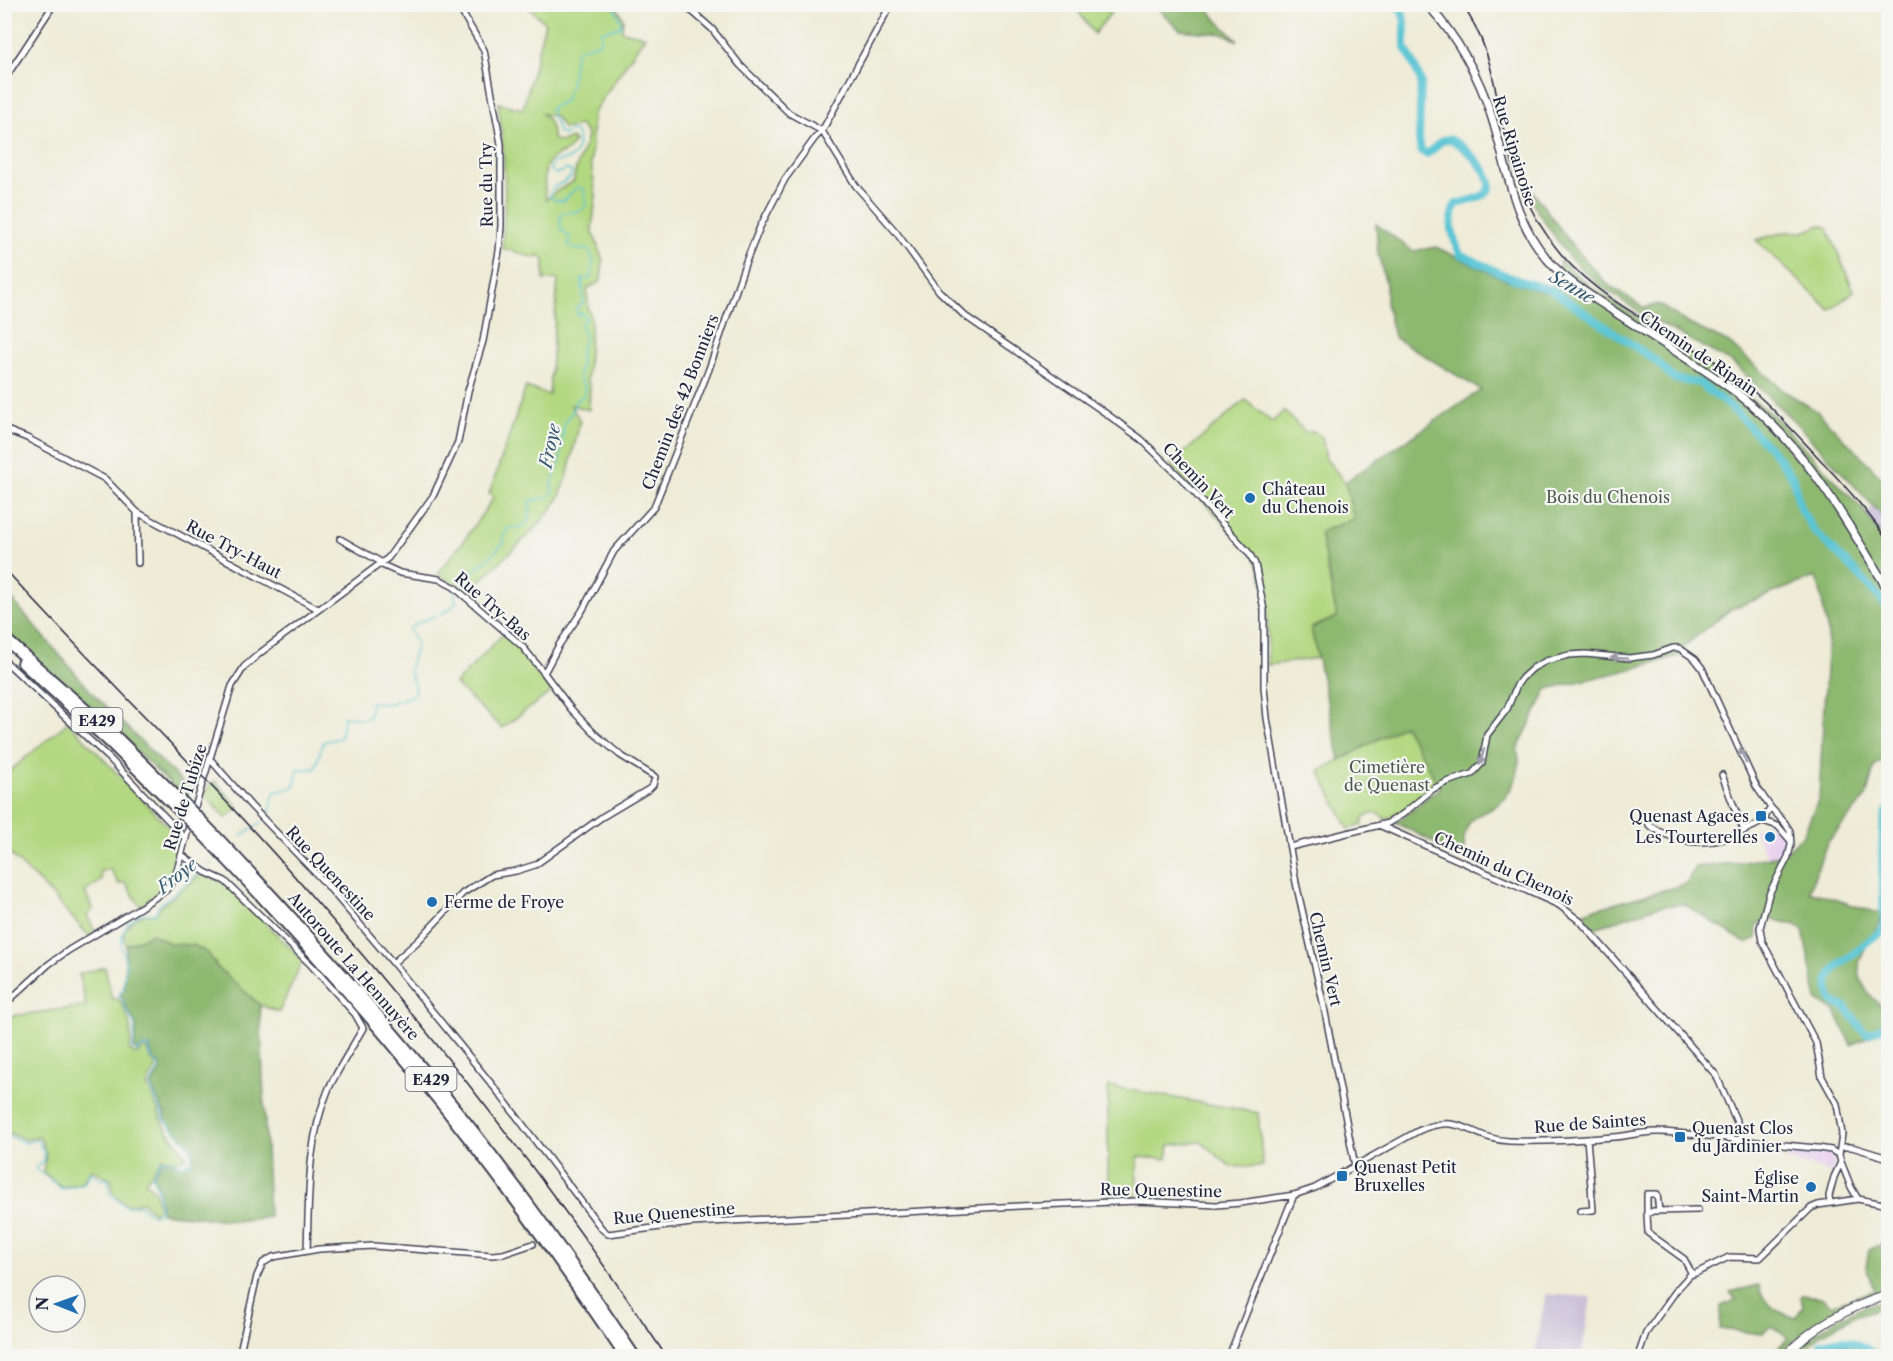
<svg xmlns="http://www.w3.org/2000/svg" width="1893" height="1361" viewBox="0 0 1893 1361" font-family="'Libre Caslon Text',serif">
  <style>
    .built { fill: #e8d2ee }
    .industrial { fill: #c9bfd7 }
    .green { fill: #b2d881; stroke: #6a7d5e; stroke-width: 1.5; fill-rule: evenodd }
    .forest { fill: #8db86f; stroke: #586d55; stroke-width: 1.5 }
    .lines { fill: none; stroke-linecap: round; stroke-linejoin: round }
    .stream { stroke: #5ac5d4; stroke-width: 1.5 }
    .river { stroke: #5ac5d4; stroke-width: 8 }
    .minor-casing { stroke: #414052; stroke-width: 8 }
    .tertiary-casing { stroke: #414052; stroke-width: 10 }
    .secondary-casing { stroke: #414052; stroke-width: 10 }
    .motorway-casing { stroke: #414052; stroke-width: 14 }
    .minor { stroke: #fff; stroke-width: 5 }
    .tertiary { stroke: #fff; stroke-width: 7 }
    .secondary { stroke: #fff; stroke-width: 8 }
    .motorway { stroke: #fff; stroke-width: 10 }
    .rail { stroke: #22223b; stroke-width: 1.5 }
    .motorway-bridge-casing { stroke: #414052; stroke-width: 14; stroke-linecap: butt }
    .motorway-bridge { stroke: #fff; stroke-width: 10 }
    .oneway { fill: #9c9ca7 }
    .poi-dot { fill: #1f6fb2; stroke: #f6f6f2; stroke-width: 2 }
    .labels { text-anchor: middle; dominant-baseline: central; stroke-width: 4.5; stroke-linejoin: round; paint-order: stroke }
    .shield { fill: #f6f6f2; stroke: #626272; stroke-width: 1.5 }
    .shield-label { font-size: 15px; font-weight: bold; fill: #22223b }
    .street-label { font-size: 16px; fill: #22223b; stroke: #f6f6f2 }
    .poi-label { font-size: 16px; fill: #22223b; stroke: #f6f6f2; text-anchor: start }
    .park-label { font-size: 16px; fill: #4d5950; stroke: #f6f6f2 }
    .water-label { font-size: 18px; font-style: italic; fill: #365b71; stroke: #f6f6f2 }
  </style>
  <rect width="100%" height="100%" fill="#f6f6f2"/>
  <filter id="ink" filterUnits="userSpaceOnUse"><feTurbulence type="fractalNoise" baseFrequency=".0167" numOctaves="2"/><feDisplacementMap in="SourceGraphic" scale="12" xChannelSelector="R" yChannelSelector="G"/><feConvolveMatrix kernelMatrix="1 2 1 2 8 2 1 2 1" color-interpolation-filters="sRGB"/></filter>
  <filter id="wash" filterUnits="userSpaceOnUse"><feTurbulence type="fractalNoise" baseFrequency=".008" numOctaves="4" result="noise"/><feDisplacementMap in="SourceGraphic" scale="24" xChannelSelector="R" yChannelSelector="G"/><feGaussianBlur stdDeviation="1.35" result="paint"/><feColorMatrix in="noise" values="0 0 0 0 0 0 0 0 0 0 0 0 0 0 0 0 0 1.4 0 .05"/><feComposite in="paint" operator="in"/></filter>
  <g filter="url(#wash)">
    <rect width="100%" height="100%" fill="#eeebd7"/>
    <!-- built -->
    <path class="built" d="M1769,825L1780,832L1786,849L1784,854L1768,858L1753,830Z
      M1789,1149L1829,1153L1835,1159L1832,1172L1787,1160Z"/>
    <!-- industrial -->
    <path class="industrial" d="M1874,506L1888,522V547L1866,513Z
      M1546,1294L1591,1297L1582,1353L1601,1356H1534Z"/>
    <!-- green -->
    <path class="green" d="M526,5H616L623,19L622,31L645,36L593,113L591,163L596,196L592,229L603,261L601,281L587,289L588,307L591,318L587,381L590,385L589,410L571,405L580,421L567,477L559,498L550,511L536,528L466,594L438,573L463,542L494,497L489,494L526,387L549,395L558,279L544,280V260L538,254L535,258L502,248C507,201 505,151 498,103L523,109L545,23ZM542,114L555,116L564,129L580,125L587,134C586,153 574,162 574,181L555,192L546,200C545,188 541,167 552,159C562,151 566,156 574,142L572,138L562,142L554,140L549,121Z
      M1074,5H1117L1094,34Z
      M1821,225L1827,227L1854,291L1830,310L1756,240L1786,232H1804Z
      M1245,400L1272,422L1284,411L1306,433L1313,431L1322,437L1326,459L1345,482L1354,519L1320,532L1337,617L1311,628L1318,658L1268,665C1268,628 1270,591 1255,557L1170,465Z
      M504,633L520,649L551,692L502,728L455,684Z
      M68,722L179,838L169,879L161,891L140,906L125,882L119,884L110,869L100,872L102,880L85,892L93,910L87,915L95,932L89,936L51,894L5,849L4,776Z
      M1404,725L1438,783L1425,792L1398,815L1384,819C1379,809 1368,814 1362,820L1363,825L1349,829L1319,771Z
      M215,781L239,808L226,818L203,793Z
      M202,873L224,883L303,960L279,1012L260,1005L218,968L208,953L193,945L171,944L152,934L126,945L123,933C132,919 139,913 155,914L161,906Z
      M105,967L112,999L118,998C129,1013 133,1030 130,1050L135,1055L144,1049H148L149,1057L157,1066L147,1085L166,1128L187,1157L175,1161L162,1158L145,1182L155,1191L159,1208L154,1213L142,1202L127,1205L112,1192L111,1180L91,1169L82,1183L62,1187L43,1172L46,1153L39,1136L26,1140L5,1131V1017L86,1006L79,974Z
      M1108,1086L1258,1113L1263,1166L1231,1167L1201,1142L1169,1145L1167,1159L1138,1157L1136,1197L1108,1196Z"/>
    <!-- forest -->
    <path class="forest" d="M1154,5H1206L1216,19L1238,41L1225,34L1180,30Z
      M1527,184L1572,245L1607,284L1644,308L1658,304L1689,324L1729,343L1783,390L1818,412L1888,484V522L1793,420L1733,363L1644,315L1598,284L1569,257L1538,212L1523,185Z
      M1376,224L1413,251L1436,247L1506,280L1545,292L1557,282L1560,260L1591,287L1698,358L1775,417L1866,513L1888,547V757L1875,765L1866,797L1827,843L1809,891L1881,914C1878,934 1867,941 1861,957C1853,979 1870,997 1886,1010L1884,1030L1851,1045L1835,1011L1817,1000L1803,930L1796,925L1767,918L1756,925L1757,938L1746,943L1684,904L1656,907L1592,929L1584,912L1686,884L1695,867L1744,862L1784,854L1803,835L1819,798L1828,634L1819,585L1815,577L1731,609L1683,647L1685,654L1624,671L1547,689L1517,750C1524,770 1511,796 1494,807C1486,812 1474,815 1470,822C1462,834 1464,845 1465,859L1395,822C1410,816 1424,797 1440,788L1404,725L1340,760L1311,628L1337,617L1320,532L1354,519L1345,482L1481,390L1394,337L1386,303V284L1378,253Z
      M4,590L94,695L189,789L187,799L5,630Z
      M152,934L171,944L193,945L208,953L218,968L260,1005L269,1217L236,1221L162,1213L159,1190L153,1176L161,1161H173L182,1166L192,1161V1148L165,1120V1115L151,1086L161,1067L152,1057L150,1047H142L138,1051L134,1049L136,1026L120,994L124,990L126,945Z
      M1879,1245L1884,1255H1888V1290C1845,1303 1809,1325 1777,1356H1770L1788,1338L1771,1326L1762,1334L1720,1329L1721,1306L1736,1300L1730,1292L1759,1285C1761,1304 1779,1313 1796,1318L1803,1306L1800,1297L1802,1295L1821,1297L1831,1305L1874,1291L1866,1267L1869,1250Z
      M1888,1300V1306L1854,1316L1820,1335L1799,1356H1788C1817,1330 1849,1307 1888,1300Z
      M1838,1344C1850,1346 1860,1353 1872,1356H1820L1819,1353L1827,1346Z"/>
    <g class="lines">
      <!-- stream -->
      <path class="stream" d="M457,587C472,571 490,559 504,542L503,536L509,528C531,528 531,520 530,501L547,498L553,493L552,482L560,463L564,424L570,416L576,401L584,396L585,387L580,380L579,373L581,364L580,353L585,336L580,325L586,319L582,313L578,315L576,308L583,303L582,279H590C594,269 595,260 589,250L573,249L568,245L570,238L561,229L560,214L580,211L586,206L584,189L577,187L563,201L554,200L549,195L553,188L570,178L572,172L566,169L556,174L550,170L552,164C559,160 564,161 570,158C579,154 579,139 575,131H570L563,135L558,132C558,123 550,117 551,108L565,101L572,78L575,53L580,48L599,43L602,38L601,31L620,27L621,22L613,4
        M268,816C273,809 270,799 275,792L294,787L298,769H315L323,742L340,738L344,716L362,719L369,717L371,702L389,704L413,695L415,687L409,670L417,644L409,629C422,616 443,619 456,603L454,591
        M241,836L262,822
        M206,868L211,864
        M4,1134L26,1143L37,1139L44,1153L43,1162L35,1168L62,1189L84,1183L91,1172L100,1179H108L109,1193L126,1207L139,1205L152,1215L160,1213L158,1190L152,1176L161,1160L173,1161L182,1166L192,1161V1148L165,1120L150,1086L160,1067L151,1057L149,1047H143L137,1052L133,1049L135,1026L119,994L123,990L126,964L121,945L123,933L128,923L140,914H155L159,905L202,871"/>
      <!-- river -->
      <path class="river" d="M1394,4L1401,9L1405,21V48L1411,58L1421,81L1419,140L1421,151L1426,154C1435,151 1438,139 1448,139C1461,141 1496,176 1489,189C1484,199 1466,201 1456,204C1447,220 1453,238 1460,254L1511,278L1552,290L1656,361L1674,379L1699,383L1732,408L1778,457L1793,478L1800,508L1814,531L1852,568L1880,598L1888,610
        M1888,749V757
        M1888,810C1878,825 1884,903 1884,926L1880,933C1870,938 1865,944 1857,951C1838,966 1819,974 1833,1002L1845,1007C1848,1012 1851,1014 1855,1019C1860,1026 1859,1028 1867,1034L1888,1025
        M1817,1356L1818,1350L1821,1344L1841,1340L1859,1345L1875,1354L1888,1356"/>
    </g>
  </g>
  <g filter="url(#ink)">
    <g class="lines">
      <defs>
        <path id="minor" d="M680,4L694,13L712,29L740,65L789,113L822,131L856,186L896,232L939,291L965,316L1104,412L1141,439L1182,479L1249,553L1255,564L1264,610V687L1267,718L1296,883L1323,1002L1355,1166
          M4,80L54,4
          M4,429L27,438L105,479L137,512L144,516L318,609
          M137,512L138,563
          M340,539L379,561L382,565L400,573L439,579L454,587L522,646L544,673L571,709L594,733L620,755L655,777L653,785L649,789L602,817L535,865L516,871L492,875L463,893L418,941L393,963
          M4,660L110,759L186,839
          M544,673L559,645L582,611L614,551L654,507L709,369L745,264L760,227L785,179L815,138L822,131L891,4
          M210,759L251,806L325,883L393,963L498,1092L602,1229L608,1234L691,1223L1040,1205L1138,1201L1216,1205L1241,1203L1294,1195L1315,1188L1418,1131C1463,1111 1469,1139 1509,1141C1544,1142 1579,1140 1614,1137C1629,1136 1644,1131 1659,1132C1712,1134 1765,1145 1818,1148L1831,1150L1839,1155
          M1722,775L1739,820L1745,831
          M193,814L232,686L244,667L260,653L388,558L433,496L458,442L468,391L483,341L499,251L501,226V144L484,50L457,4
          M1648,818L1649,825C1680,846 1714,848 1747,829C1752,827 1760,824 1764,820C1766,816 1768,811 1771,808
          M1763,821L1778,826L1789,839
          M1379,825L1559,905L1581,922L1716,1075L1740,1129L1742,1141
          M1290,847L1388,823L1403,814L1433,789L1447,782L1472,774L1482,763L1487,735L1507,709L1517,685L1522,678L1533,668L1546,661L1569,655L1585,654L1629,658L1653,655L1673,648H1679L1695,659L1702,668L1756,786L1771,808L1785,823L1790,831L1791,845L1788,857L1769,894L1760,928L1762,941L1816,1043L1822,1077L1837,1104L1842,1134L1839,1155L1841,1162L1834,1177L1829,1196L1830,1202
          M182,855L205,872L225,881L311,965L355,1014L363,1028C352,1048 339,1067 329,1088C307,1139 309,1196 307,1251
          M4,1005L49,964L69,950L141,907L165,891L172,883L176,874L190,823
          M1841,1147H1852L1888,1158
          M1841,1162L1851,1187L1858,1199
          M1580,1211L1593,1210L1587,1139
          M1647,1214V1194H1657L1659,1211
          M1884,1244L1888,1240
          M1692,1274L1684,1259L1648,1233L1647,1214L1653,1211L1698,1210
          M239,1356L257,1276L263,1263L273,1257L319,1249L373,1246L492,1255L503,1254L533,1244
          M1229,1356L1294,1195
          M1638,1356L1646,1333L1678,1288L1690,1275L1696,1273L1729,1257L1760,1258L1811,1208L1818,1205L1858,1199L1888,1205"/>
        <path id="tertiary" d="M1427,4C1457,37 1479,75 1492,118C1508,168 1512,219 1548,260C1566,281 1589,295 1612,310C1653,338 1697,363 1737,393C1804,445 1845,518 1888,590"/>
        <path id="secondary" d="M1785,1356C1813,1326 1849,1307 1888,1295"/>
        <path id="motorway" d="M4,638L114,735L186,806
          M23,663L110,742L184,815
          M202,822C298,922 390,1026 476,1135C532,1207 584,1281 634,1356
          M199,830C295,930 387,1032 471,1141C525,1211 576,1283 625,1356"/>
      </defs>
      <!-- minor casing -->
      <use href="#minor" class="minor-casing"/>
      <!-- tertiary casing -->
      <use href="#tertiary" class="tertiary-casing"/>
      <!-- secondary casing -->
      <use href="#secondary" class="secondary-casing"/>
      <!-- motorway casing -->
      <use href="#motorway" class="motorway-casing"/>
      <!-- minor -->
      <use href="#minor" class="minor"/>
      <!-- tertiary -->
      <use href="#tertiary" class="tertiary"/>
      <!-- secondary -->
      <use href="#secondary" class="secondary"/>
      <!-- motorway -->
      <use href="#motorway" class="motorway"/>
      <!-- rail -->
      <path class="rail" d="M1461,4C1491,42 1495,91 1505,136C1515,180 1532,219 1561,254C1603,304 1667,329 1720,365C1757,390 1786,423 1816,455C1842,483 1868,510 1888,542
        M4,568C107,681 217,786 316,901C442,1045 560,1197 666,1356"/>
      <defs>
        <path id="motorway-bridge" d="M186,806L202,822
          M184,815L199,830"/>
      </defs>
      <!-- motorway-bridge casing -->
      <use href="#motorway-bridge" class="motorway-bridge-casing"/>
      <!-- motorway-bridge -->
      <use href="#motorway-bridge" class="motorway-bridge"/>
    </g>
    <!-- one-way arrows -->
    <defs><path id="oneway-solid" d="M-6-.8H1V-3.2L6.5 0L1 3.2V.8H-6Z" transform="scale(1.5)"/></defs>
    <g class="oneway">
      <use href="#oneway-solid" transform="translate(1619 658) rotate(-176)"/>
      <use href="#oneway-solid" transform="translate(1743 756) rotate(-114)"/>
      <use href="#oneway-solid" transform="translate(1482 757) rotate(105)"/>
    </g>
  </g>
  <!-- markers -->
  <g class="poi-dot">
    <circle cx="1250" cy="498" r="6"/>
    <rect x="1755" y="810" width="12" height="12" rx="3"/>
    <circle cx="1770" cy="837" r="6"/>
    <circle cx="432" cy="902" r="6"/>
    <rect x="1674" y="1131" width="12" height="12" rx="3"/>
    <rect x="1336" y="1170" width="12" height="12" rx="3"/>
    <circle cx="1811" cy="1187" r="6"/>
  </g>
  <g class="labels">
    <!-- shield labels -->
    <g class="shield">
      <rect x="71.5" y="708" width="51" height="24" rx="4.5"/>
      <rect x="405.5" y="1067" width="51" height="24" rx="4.5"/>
    </g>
    <g class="shield-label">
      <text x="97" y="720">E429</text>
      <text x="431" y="1079">E429</text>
    </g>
    <!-- street labels -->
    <g class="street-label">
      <text transform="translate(1515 151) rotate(73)">Rue Ripainoise</text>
      <text transform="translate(486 185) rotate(-91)">Rue du Try</text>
      <text transform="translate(1699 353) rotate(34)">Chemin de Ripain</text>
      <text transform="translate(680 402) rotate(-69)">Chemin des 42 Bonniers</text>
      <text transform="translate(1199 480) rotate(47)">Chemin Vert</text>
      <text transform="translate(234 549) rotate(28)">Rue Try-Haut</text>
      <text transform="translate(493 606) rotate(41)">Rue Try-Bas</text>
      <text transform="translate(185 797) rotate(-73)">Rue de Tubize</text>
      <text transform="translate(1504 868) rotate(25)">Chemin du Chenois</text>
      <text transform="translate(331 873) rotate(47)">Rue Quenestine</text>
      <text transform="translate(1326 959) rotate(77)">Chemin Vert</text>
      <text transform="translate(354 966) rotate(49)">Autoroute La Hennuyère</text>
      <text transform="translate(1590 1123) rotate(-4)">Rue de Saintes</text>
      <text transform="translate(1161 1190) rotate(1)">Rue Quenestine</text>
      <text transform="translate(674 1213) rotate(-5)">Rue Quenestine</text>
    </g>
    <!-- poi labels -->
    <g class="poi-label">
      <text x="1262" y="489">Château<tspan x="1262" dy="18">du Chenois</tspan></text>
      <text x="1749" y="816" text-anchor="end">Quenast Agaces</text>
      <text x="1758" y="837" text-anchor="end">Les Tourterelles</text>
      <text x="444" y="902">Ferme de Froye</text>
      <text x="1692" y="1128">Quenast Clos<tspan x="1692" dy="18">du Jardinier</tspan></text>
      <text x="1354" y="1167">Quenast Petit<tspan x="1354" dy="18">Bruxelles</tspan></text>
      <text x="1799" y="1178" text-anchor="end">Église<tspan x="1799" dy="18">Saint-Martin</tspan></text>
    </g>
    <!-- park labels -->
    <g class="park-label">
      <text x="1608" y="497">Bois du Chenois</text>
      <text x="1387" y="767">Cimetière<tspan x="1387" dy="18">de Quenast</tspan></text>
    </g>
    <!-- water labels -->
    <g class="water-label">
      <text transform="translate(1572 287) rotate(30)">Senne</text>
      <text transform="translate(550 446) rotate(-78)">Froye</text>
      <text transform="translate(177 876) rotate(-38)">Froye</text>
    </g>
  </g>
  <!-- margin -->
  <rect width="1893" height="1361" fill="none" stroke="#f6f6f2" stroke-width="24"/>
  <!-- north arrow -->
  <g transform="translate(57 1304) rotate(271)"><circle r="28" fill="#f6f6f2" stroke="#a1a1a9" stroke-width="1.5"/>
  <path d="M0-4.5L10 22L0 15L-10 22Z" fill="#1f6fb2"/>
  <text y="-9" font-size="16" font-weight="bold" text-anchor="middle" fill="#22223b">N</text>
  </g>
</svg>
